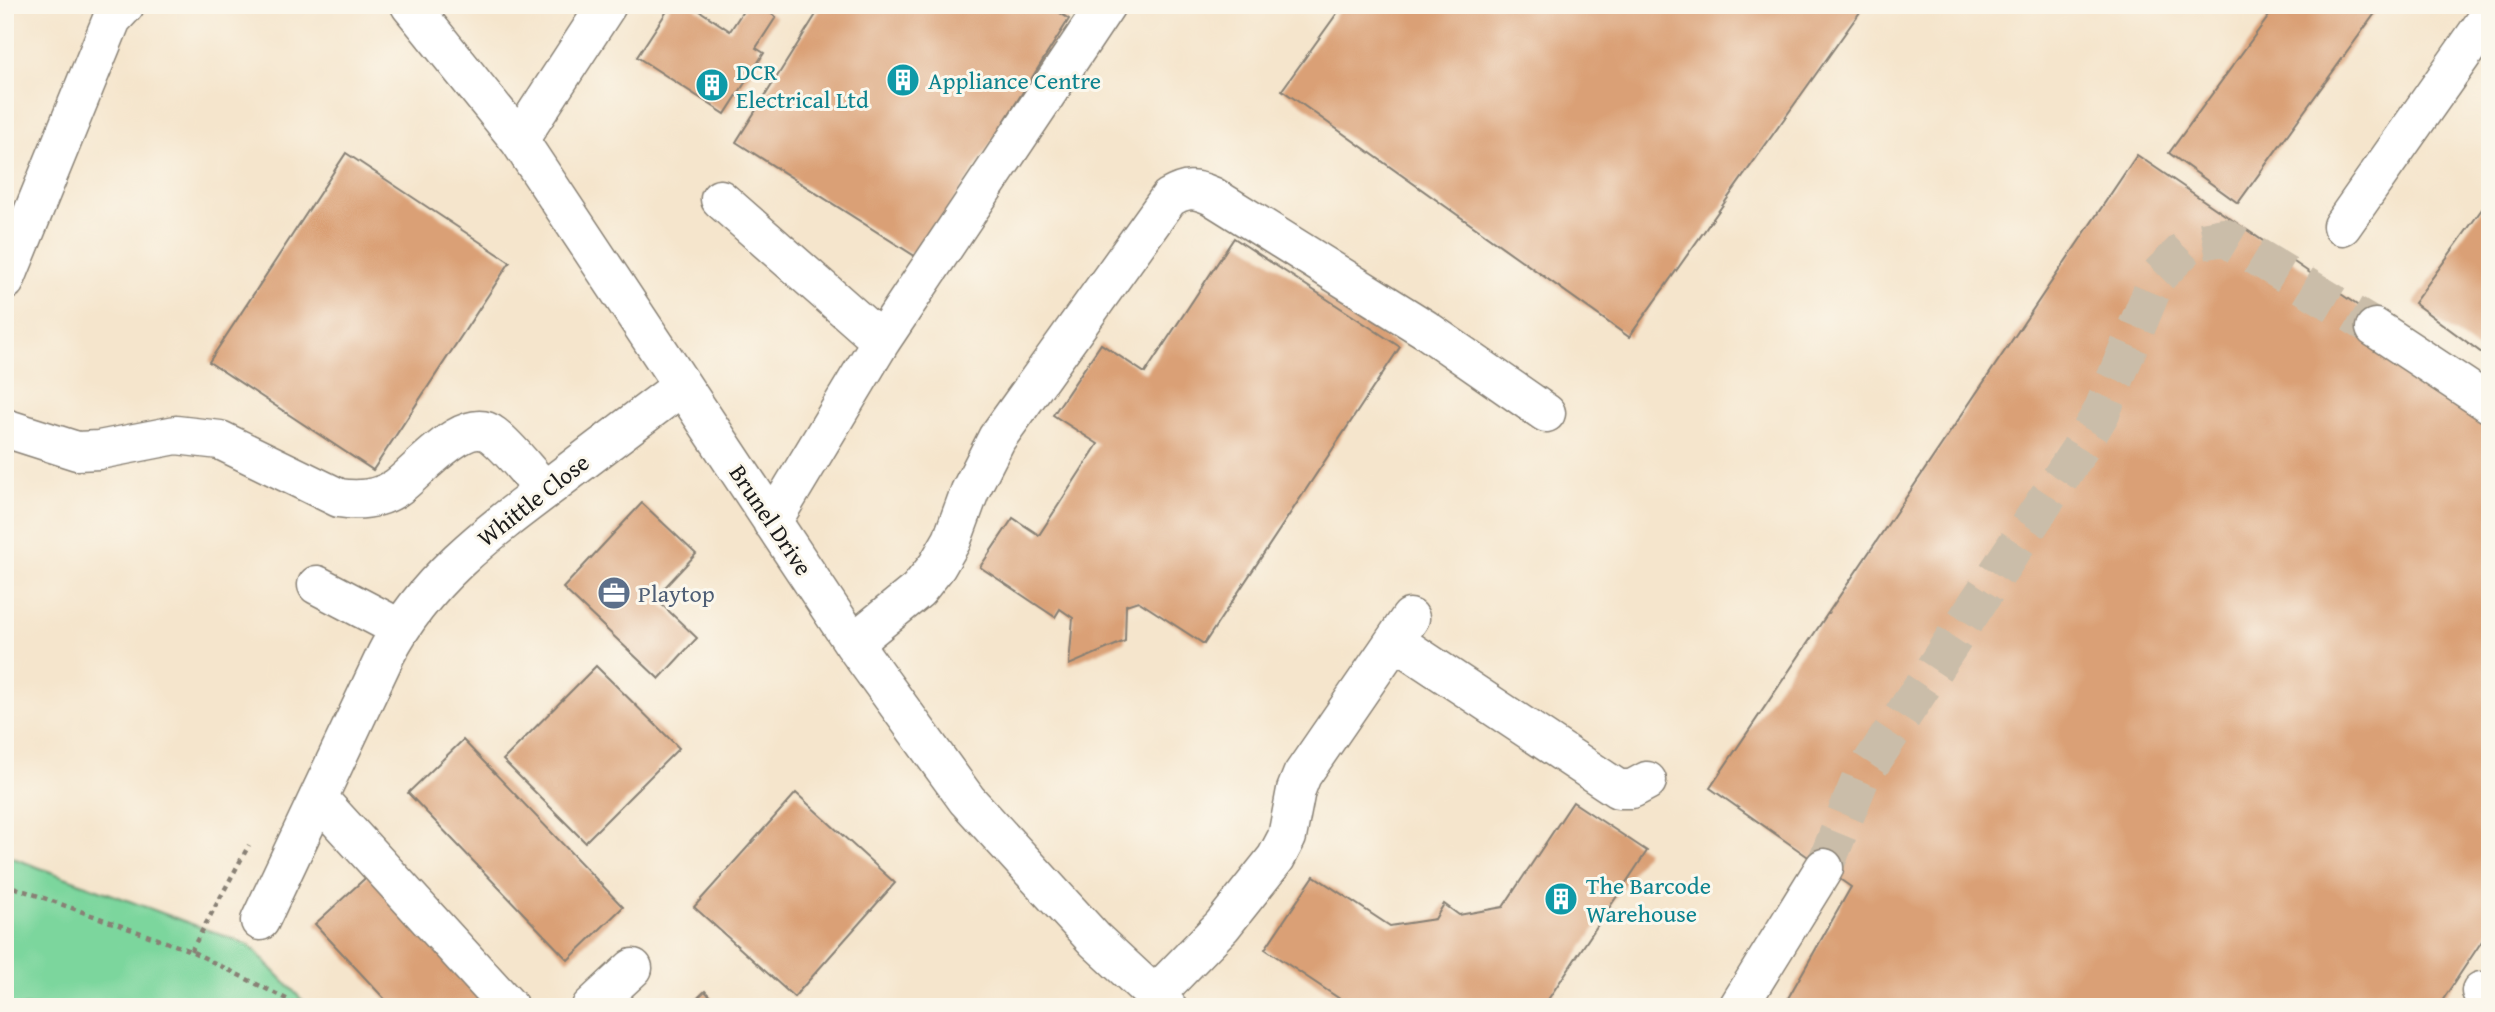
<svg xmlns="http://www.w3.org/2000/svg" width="2495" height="1012" viewBox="0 0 2495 1012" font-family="'Gentium Book Plus',serif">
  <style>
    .green { fill: #7cd69d; stroke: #4c795c; stroke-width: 2 }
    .building { fill: #daa076 }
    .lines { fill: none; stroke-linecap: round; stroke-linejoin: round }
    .minor-tunnel { stroke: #cabda9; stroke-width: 38; stroke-dasharray: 38 19; stroke-linecap: butt }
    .minor-casing { stroke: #888074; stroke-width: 41 }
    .path { stroke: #888074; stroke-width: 4.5; stroke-dasharray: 5 5; stroke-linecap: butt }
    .minor { stroke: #fff; stroke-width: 38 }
    .labels { text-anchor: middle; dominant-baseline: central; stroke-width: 6; stroke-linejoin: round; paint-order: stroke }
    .culture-label { font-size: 24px; fill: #0d838f; stroke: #fbf7ec; text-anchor: start }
    .street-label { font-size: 24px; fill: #1c1c1c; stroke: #fbf7ec }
    .service-label { font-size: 24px; fill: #4e5e75; stroke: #fbf7ec; text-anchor: start }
  </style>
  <rect width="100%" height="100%" fill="#fbf7ec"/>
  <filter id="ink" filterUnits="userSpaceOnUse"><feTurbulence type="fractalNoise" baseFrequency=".0143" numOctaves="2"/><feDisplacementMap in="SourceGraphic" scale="14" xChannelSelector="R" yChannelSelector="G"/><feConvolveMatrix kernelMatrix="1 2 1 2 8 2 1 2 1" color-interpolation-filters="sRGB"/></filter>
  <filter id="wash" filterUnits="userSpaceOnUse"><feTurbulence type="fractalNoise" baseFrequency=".00686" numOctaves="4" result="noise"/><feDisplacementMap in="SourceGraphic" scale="28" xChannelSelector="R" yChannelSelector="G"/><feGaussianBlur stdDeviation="1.57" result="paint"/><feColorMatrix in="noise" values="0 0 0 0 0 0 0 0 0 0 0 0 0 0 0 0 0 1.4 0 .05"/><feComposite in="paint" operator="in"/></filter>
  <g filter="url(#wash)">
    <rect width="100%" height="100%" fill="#f5e5cc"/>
    <!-- green -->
    <path class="green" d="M5,855L249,945L309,1007H5Z"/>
    <g id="blocks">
      <!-- building -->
      <path class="building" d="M671,5H691L730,31L747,5H757L776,17L756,48L764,53L725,114L637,57Z
        M822,5H1048L1069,19L918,258L736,142Z
        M1343,5H1865L1629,337L1282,90Z
        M2277,5H2381L2238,203L2169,153Z
        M346,153L510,262L373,470L209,362Z
        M2137,155L2379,320L2490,416V929L2438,1007H1783L1851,887L1710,788Z
        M2490,198V359L2414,303Z
        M1234,238L1400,347L1204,644L1138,601L1126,605L1125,641L1069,665L1073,618L1060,609L1055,617L980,567L1013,518L1039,535L1098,444L1053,415L1101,344L1145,373Z
        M642,503L696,554L655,598L697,638L659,679L563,588Z
        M596,666L679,748L585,842L503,760Z
        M463,740L623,907L568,960L408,793Z
        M796,793L895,883L794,997L694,907Z
        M1573,802L1647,851L1543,1007H1352L1265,949L1314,876L1390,926L1435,919L1444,904L1459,915L1503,907Z
        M373,871L499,1007H392L315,924Z
        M705,991L719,1007H688Z"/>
    </g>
  </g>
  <g filter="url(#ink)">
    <use href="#blocks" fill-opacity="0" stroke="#888074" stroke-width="2"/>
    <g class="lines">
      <!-- minor-tunnel -->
      <path class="minor-tunnel" d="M1824,868L1860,780L2079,450L2101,413L2158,276L2191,243L2224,237L2375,328"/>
      <defs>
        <path id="minor" d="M410,5L519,140L853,643L967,800L1095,940L1167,1007
          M519,140L607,5
          M720,199L881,341
          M2342,226L2490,15
          M5,281L112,19L125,5
          M2375,328L2490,404
          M5,428L77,451L99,450L176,435L220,440L339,498C358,501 379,499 396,488C419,472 465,413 493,435C512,450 528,473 545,490
          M772,522L881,341L1106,5
          M317,585L399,628
          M1395,641L1618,789H1632L1647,781
          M853,643L918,590L937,566L952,540L970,491L997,438L1169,198C1186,188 1194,188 1212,196L1425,329L1546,413
          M318,798L509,1007
          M260,921L386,654C423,581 489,532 553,484C595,452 638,419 681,387
          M2481,991L2490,996
          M1155,995L1222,926L1276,858L1287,837L1296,790L1302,775L1410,618
          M591,1007L633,968
          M1738,1007L1824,868"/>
      </defs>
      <!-- minor casing -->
      <use href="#minor" class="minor-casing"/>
      <!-- path -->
      <path class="path" d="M5,884L191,951L302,1007
        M191,951L249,845"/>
      <!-- minor -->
      <use href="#minor" class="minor"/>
    </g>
  </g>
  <!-- icons -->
  <defs>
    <symbol id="building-disc" viewBox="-11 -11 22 22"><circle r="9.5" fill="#0f9aa8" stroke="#fbf7ec"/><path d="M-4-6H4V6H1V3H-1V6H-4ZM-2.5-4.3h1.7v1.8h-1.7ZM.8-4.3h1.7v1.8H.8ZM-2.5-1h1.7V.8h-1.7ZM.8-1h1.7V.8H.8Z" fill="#fff"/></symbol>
    <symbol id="office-disc" viewBox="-11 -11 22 22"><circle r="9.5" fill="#5c6f8a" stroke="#fbf7ec"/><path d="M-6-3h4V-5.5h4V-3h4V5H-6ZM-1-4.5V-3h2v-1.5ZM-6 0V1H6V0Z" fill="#fff"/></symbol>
  </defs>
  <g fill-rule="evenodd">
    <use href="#building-disc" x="884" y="61" width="38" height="38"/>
    <use href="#building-disc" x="693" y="66" width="38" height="38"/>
    <use href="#office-disc" x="595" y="574" width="38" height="38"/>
    <use href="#building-disc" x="1542" y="880" width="38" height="38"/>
  </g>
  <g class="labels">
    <!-- culture labels -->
    <g class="culture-label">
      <text x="736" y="71">DCR<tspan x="736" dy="28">Electrical Ltd</tspan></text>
      <text x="928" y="80">Appliance Centre</text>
      <text x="1586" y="885">The Barcode<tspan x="1586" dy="28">Warehouse</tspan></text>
    </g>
    <!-- street labels -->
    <g class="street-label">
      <text transform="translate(533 500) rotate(-38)">Whittle Close</text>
      <text transform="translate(771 520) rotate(56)">Brunel Drive</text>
    </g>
    <!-- service labels -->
    <g class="service-label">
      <text x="638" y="593">Playtop</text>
    </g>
  </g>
  <!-- margin -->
  <rect width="2495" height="1012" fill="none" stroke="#fbf7ec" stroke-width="28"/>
</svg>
